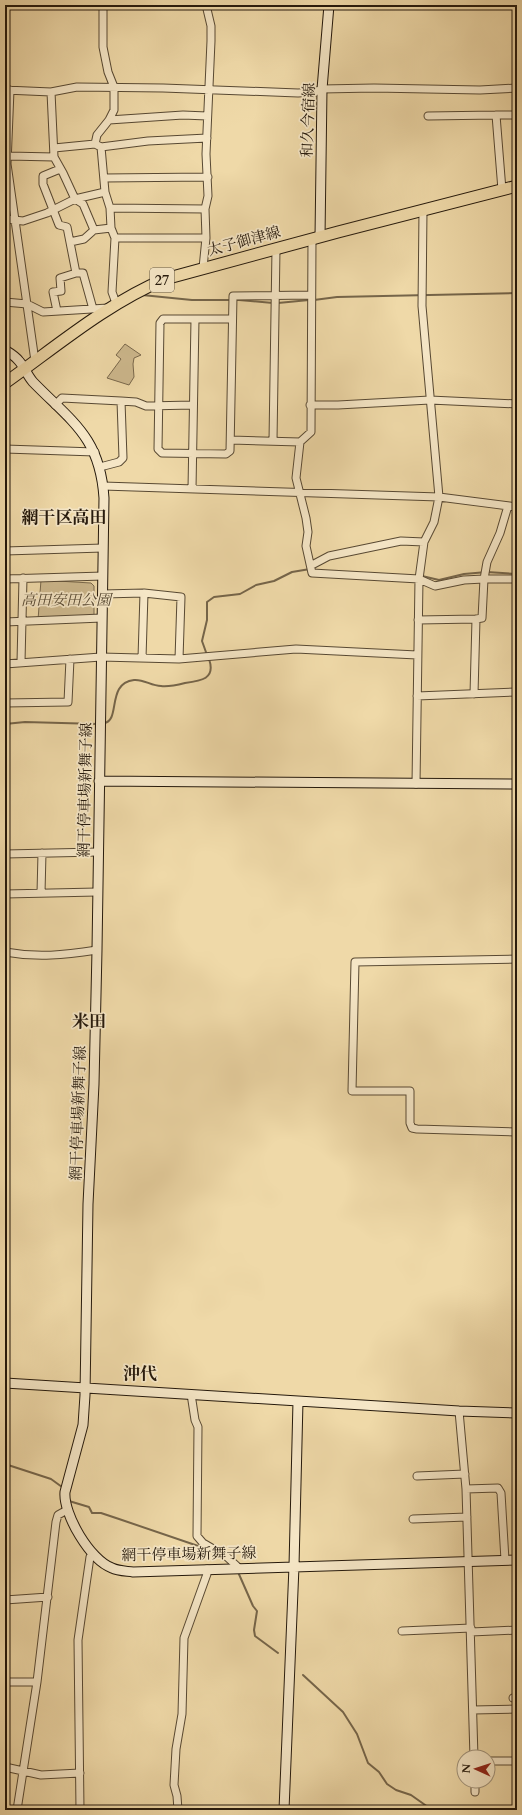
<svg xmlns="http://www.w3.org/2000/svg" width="522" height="1815" viewBox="0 0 522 1815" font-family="Cardo,'Noto Serif JP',serif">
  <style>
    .green { fill: #cdb88d; stroke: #79684c }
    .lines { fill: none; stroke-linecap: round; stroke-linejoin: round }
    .stream { stroke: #75654a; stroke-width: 2 }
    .street-casing { stroke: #584933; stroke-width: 9 }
    .secondary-casing { stroke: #25190c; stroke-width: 11 }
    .primary-casing { stroke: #25190c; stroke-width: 13 }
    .street { stroke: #f5e6c6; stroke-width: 7 }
    .secondary { stroke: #f5e6c6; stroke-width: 9 }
    .primary { stroke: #efd9a8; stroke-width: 11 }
    .labels { text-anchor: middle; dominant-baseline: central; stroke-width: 3.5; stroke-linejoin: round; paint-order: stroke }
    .shield { fill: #f5e6c6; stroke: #635644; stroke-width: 1 }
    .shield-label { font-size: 14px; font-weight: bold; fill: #25190c }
    .street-label { font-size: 15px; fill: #25190c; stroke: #f5e6c6 }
    .park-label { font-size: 15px; font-style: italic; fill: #574933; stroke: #f5e6c6 }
    .quarter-label { font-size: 17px; font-weight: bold; fill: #25190c; stroke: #f5e6c6 }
  </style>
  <rect width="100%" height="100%" fill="#efd9a8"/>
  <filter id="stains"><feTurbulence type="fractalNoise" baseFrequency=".005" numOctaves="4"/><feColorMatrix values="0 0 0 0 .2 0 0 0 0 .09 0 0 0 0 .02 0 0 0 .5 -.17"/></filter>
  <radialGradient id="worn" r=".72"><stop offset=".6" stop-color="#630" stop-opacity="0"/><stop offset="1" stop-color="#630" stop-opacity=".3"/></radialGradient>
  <!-- green -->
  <path class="green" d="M125,344L141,355L134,358L133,364L134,377L129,385L107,378L121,359L116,355Z
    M41,580L91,583L94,586V615L38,620Z"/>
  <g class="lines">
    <!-- stream -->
    <path class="stream" d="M142,295L192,300H239L273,303
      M314,300L337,297L517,293
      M278,303L309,300
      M422,576L439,580L464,574L487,572L517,574
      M207,655L202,641L207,620V602L214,597L240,594L256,585L274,581L292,572L310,569
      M104,723C121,721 106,683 134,680C144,679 151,686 161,686C169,687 177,685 185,683C201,681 216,679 209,659
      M5,724L25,722L98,724
      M5,1464L51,1479L62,1487
      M69,1501L89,1507L92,1513H101L119,1519L207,1549
      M238,1572L253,1606L257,1611L254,1630L255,1636L278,1653
      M303,1675L343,1712L357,1734L368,1763L379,1772L387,1784L396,1790L411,1795L428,1807L443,1810L471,1806L514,1810"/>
    <defs>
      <path id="street" d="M103,5V47L108,72L114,87V110L109,120L97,135L95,144L101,147L105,192L110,208L111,228L115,238L112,292L116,303
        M5,90L51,92L77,87L163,88L298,93L315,92L322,89L374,88L480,90L517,88
        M10,90L7,164L35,361
        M51,92L54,157L63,173L75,199L83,204L94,230
        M428,116L496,115
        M109,120L183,115L207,116
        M101,147L148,141L207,138
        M54,148L95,144
        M8,156L54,157
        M60,169L43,176V184L59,225L67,227L76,273H83L93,309
        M104,178L208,177
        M502,190L496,115H517
        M110,208L205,209
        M5,219L23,221L47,213L75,199L105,192
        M115,238H206
        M312,239L311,432L300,442L296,478L306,518L308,532L306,546L312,573L419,579L435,586L464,580L484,579L482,618L476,619
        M70,242L84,239L94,230L111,228
        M203,268L206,238L205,209L208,196L206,154L211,41V26L206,5
        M5,302L27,304L43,312L108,308
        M57,311L53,292L61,291L60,278L76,273
        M232,319H163L160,323L158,449L162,453L226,454L230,451L233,296L311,295
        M55,405L62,398L121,401
        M310,405H338L430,400L517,404
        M231,440L300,442
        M273,441L276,249
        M5,449L95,452
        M100,467L119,462L123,458L121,401L136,402L146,406L193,405
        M103,486L439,497L517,507
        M192,489L195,319
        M508,506L500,533L487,562L484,579H517
        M5,551L103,548
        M312,565L329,556L401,541L424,542
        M5,579L103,576
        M418,620L476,619L474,694
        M5,622L102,618
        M142,658L144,593
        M179,659L296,649L417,655
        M21,662L23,578
        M5,664L101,657L179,659L181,597L144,593L103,594
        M417,696L517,692
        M5,703L68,702L70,659
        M416,784L419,579L424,542L434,522L439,497L422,306L423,211
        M5,854L98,852
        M41,893L42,853
        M5,894L97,892
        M5,952C38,958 64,955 97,950
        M517,959L355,962L352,1091H410V1123L412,1128L417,1129L517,1132
        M191,1394L195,1420L198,1427L197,1536L203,1543L227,1557L239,1568
        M459,1411L466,1489L474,1757
        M417,1476L465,1474
        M466,1489L498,1488L501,1493L505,1560
        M413,1519L467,1517
        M5,1600L48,1597
        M402,1631L471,1628
        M471,1632L517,1630
        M5,1682H37
        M513,1698H517
        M473,1710L517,1709
        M488,1761H517
        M5,1767L41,1775L80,1773
        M475,1781V1792
        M17,1810L37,1682L56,1522L58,1515L67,1510
        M80,1810L78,1640L90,1557L93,1554
        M178,1810L177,1796L174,1785L176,1749L182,1714L184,1638L207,1574V1569"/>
      <path id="secondary" d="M320,237L322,89L329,5
        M5,350C10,353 16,357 19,361C25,368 27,375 33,382C72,422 100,437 104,498L97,950L94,1084L88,1204L85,1395L83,1425L65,1492C63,1514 90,1560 112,1568C118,1571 126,1571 133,1572L517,1560
        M99,781L517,784
        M5,1383L459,1411L517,1413
        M284,1810L294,1566L298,1401"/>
      <path id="primary" d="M5,383C57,346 106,304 165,279L338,232L517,186"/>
    </defs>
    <!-- street casing -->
    <use href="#street" class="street-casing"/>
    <!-- secondary casing -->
    <use href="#secondary" class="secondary-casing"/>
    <!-- primary casing -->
    <use href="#primary" class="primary-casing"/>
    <!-- street -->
    <use href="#street" class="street"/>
    <!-- secondary -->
    <use href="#secondary" class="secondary"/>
    <!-- primary -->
    <use href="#primary" class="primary"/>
  </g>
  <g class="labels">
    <!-- shield labels -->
    <rect class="shield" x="150" y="268" width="24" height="24" rx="3"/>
    <g class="shield-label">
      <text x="162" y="280">27</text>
    </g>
    <!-- street labels -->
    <g class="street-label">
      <text transform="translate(308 120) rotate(-88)">和久今宿線</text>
      <text transform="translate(244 241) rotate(-15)">太子御津線</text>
      <text transform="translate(85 790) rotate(-89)">網干停車場新舞子線</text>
      <text transform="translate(78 1113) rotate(-88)">網干停車場新舞子線</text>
      <text transform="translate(189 1554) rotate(-1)">網干停車場新舞子線</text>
    </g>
    <!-- park labels -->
    <g class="park-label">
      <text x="66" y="600">高田安田公園</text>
    </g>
    <!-- quarter labels -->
    <g class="quarter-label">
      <text x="64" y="517">網干区高田</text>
      <text x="89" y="1021">米田</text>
      <text x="140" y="1373">沖代</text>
    </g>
  </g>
  <!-- margin -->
  <rect width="522" height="1815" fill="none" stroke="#efd9a8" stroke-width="20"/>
  <rect x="6" y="6" width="510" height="1803" fill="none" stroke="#25190c" stroke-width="2"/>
  <rect x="10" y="10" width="502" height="1795" fill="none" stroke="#25190c"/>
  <!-- north arrow -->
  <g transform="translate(476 1769) rotate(273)"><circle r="19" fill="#f5e6c6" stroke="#a2947c"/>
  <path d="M0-3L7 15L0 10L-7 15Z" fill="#8f2418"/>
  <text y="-6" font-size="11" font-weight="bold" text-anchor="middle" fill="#25190c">N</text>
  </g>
  <rect width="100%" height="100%" filter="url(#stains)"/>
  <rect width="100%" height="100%" fill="url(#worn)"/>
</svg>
